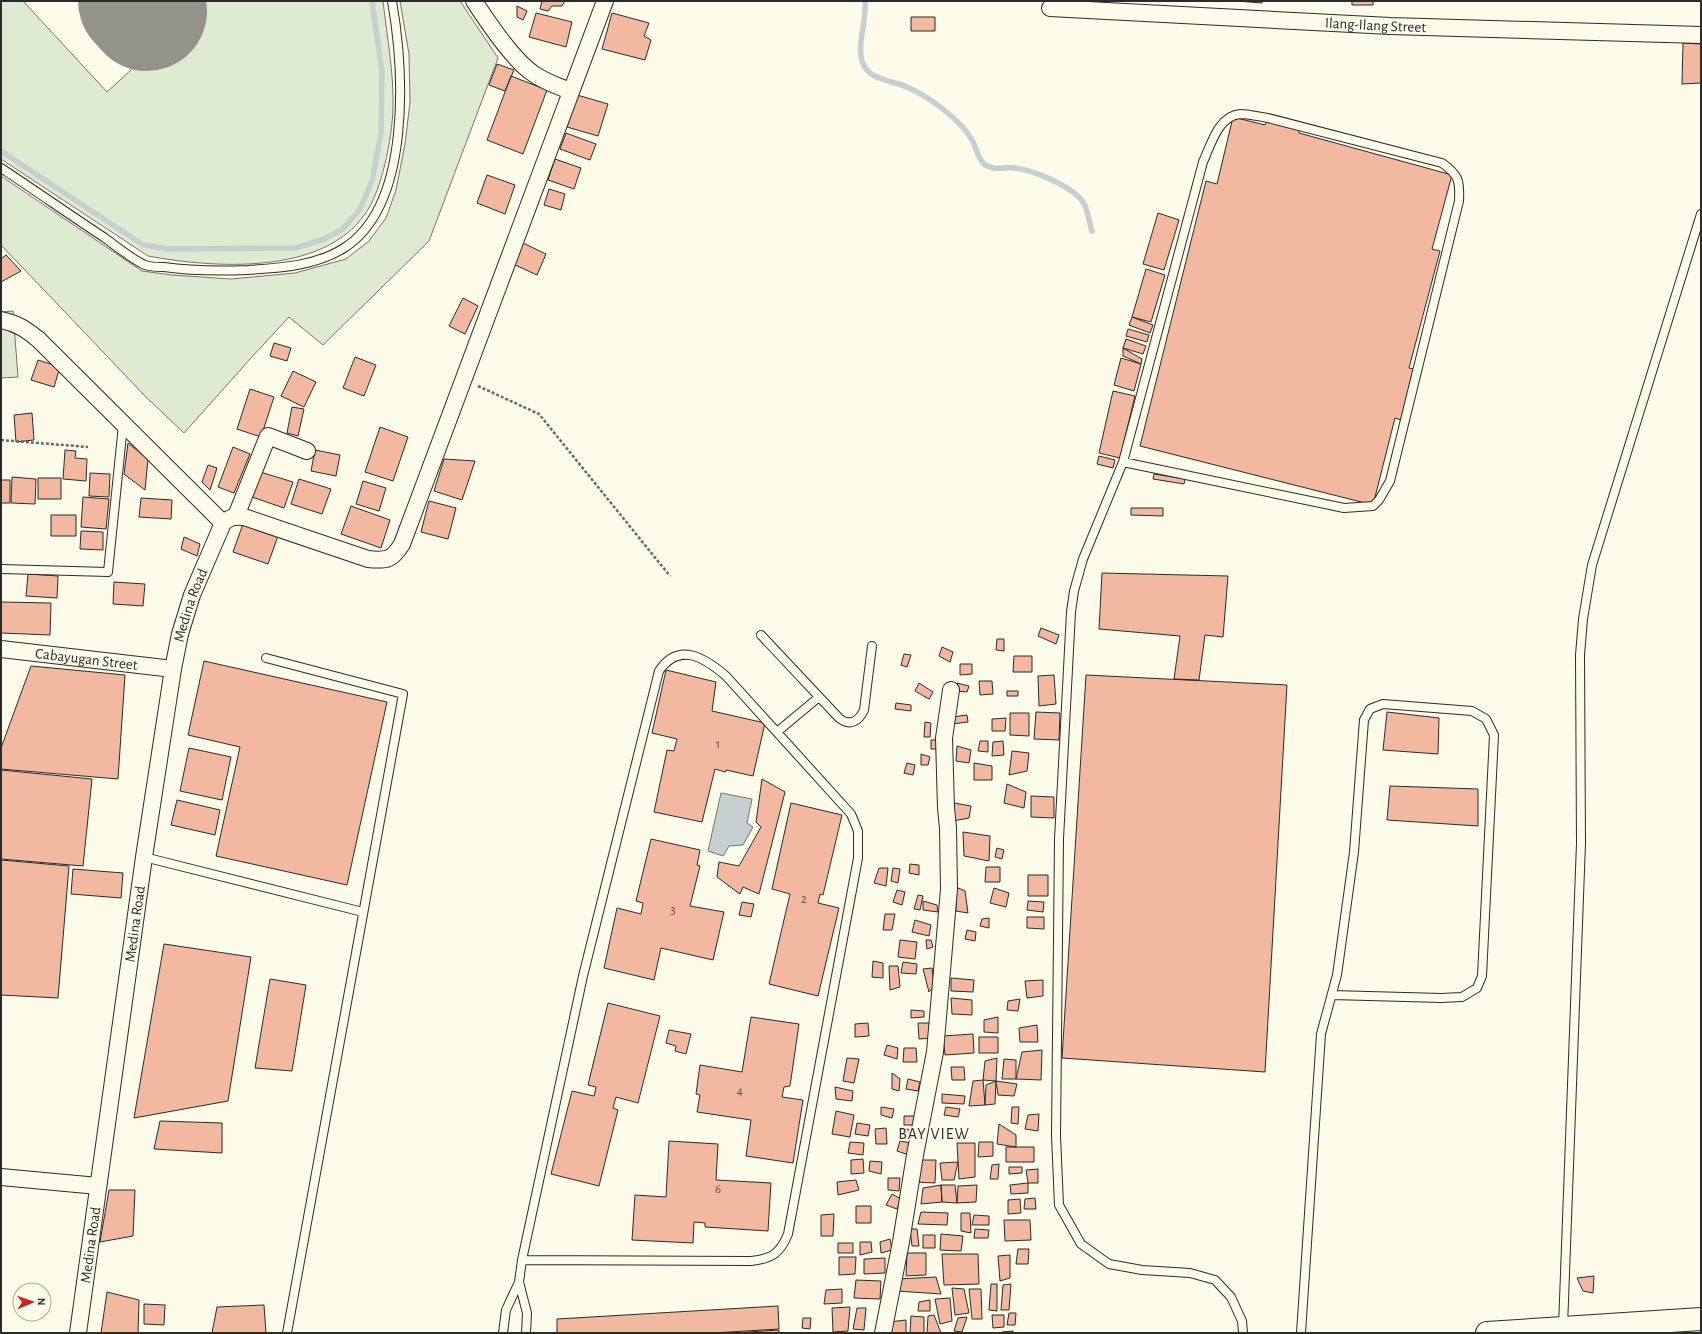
<svg xmlns="http://www.w3.org/2000/svg" width="1702" height="1334" viewBox="0 0 1702 1334" font-family="'Alegreya Sans',sans-serif">
  <style>
    .green { fill: #deebd1; stroke: #74746e }
    .water { fill: #c7d0d0; stroke: #74746e }
    .lines { fill: none; stroke-linecap: round; stroke-linejoin: round }
    .stream { stroke: #c7d0d0; stroke-width: 5.5 }
    .runway { stroke: #94938a; stroke-width: 120 }
    .building { fill: #f2b8a0; stroke: #2b2b2b }
    .service-casing { stroke: #2b2b2b; stroke-width: 10 }
    .minor-casing { stroke: #2b2b2b; stroke-width: 18 }
    .primary-casing { stroke: #2b2b2b; stroke-width: 24 }
    .path { stroke: #6a6964; stroke-width: 2.5; stroke-dasharray: 3 2; stroke-linecap: butt }
    .service { stroke: #fdfbea; stroke-width: 8 }
    .minor { stroke: #fdfbea; stroke-width: 16 }
    .primary { stroke: #fdfbea; stroke-width: 22 }
    .labels { text-anchor: middle; dominant-baseline: central; stroke-width: 3; stroke-linejoin: round; paint-order: stroke }
    .number-label { font-size: 13px; fill: #5d4e48 }
    .street-label { font-size: 15px; fill: #2b2b2b; stroke: #fdfbea }
    .neighbourhood-label { font-size: 16px; letter-spacing: 1px; fill: #2b2b2b; stroke: #fdfbea }
  </style>
  <rect width="100%" height="100%" fill="#fdfbea"/>
  <!-- green -->
  <path class="green" d="M1,1H23L107,92L206,1H383C387,37 394,73 393,109C392,138 382,191 365,214C322,276 213,268 148,256L1,159Z
    M400,1H460L498,58L429,241L323,345L289,317L250,359L184,433L146,397L1,245V176L142,271L172,275L231,279L295,273L346,259L369,241L386,218L396,190L405,144L410,102L409,54Z
    M13,311L18,377L1,378V312Z"/>
  <!-- water -->
  <path class="water" d="M721,793L752,799L747,823L753,827L743,845L729,846L723,856L708,851Z"/>
  <g class="lines">
    <!-- stream -->
    <path class="stream" d="M865,1C867,20 857,44 862,61C868,81 892,80 907,87C928,96 961,120 972,140C976,147 978,159 984,164C993,171 1004,167 1014,168C1032,169 1073,187 1083,202C1088,209 1089,223 1092,231
      M1,151L143,245L168,249L295,248L322,240L343,229L360,209L372,181L381,133L382,72L372,1"/>
    <!-- runway -->
    <path class="runway" d="M138,1L147,11"/>
  </g>
  <!-- building -->
  <path class="building" d="M542,1H565L562,6H552L548,11L540,9Z
    M1236,1H1262V3Z
    M1352,1H1373V5H1352Z
    M517,6L527,11L523,20L517,17Z
    M536,13L572,22L566,47L529,37Z
    M612,13L649,23L644,36L651,40L645,60L602,49Z
    M911,17H935V31H911Z
    M1683,43L1701,44V83L1682,84Z
    M497,64L514,70L505,91L489,85Z
    M511,76L547,90L523,154L487,140Z
    M577,95L608,104L598,136L567,127Z
    M1233,117L1265,125L1268,119L1299,127V133L1452,175L1432,249L1440,251L1409,368L1417,370L1404,421L1395,418L1373,505L1140,446L1206,181L1217,184Z
    M566,133L596,144L590,160L560,149Z
    M555,159L581,168L574,189L548,180Z
    M487,175L515,185L505,214L477,203Z
    M549,189L565,194L561,210L544,205Z
    M1158,213L1179,220L1164,270L1143,264Z
    M523,243L546,254L537,275L513,264Z
    M6,255L21,271L1,282V259Z
    M1146,269L1165,275L1151,322L1132,317Z
    M463,298L478,306L465,334L449,326Z
    M1132,317L1153,325L1150,333L1129,325Z
    M1128,329L1149,335L1147,342L1126,336Z
    M1126,339L1146,346L1143,354L1123,348Z
    M274,343L291,348L287,361L270,356Z
    M1123,348L1142,359L1141,364L1123,356Z
    M355,357L376,365L364,396L343,388Z
    M1121,358L1141,364L1134,391L1114,385Z
    M38,360L60,367L54,387L31,380Z
    M293,371L316,382L304,407L281,396Z
    M250,389L274,397L261,437L237,429Z
    M1113,391L1135,396L1120,458L1099,453Z
    M292,407L304,409L298,436L287,433Z
    M32,413L34,440L16,442L14,415Z
    M380,427L408,437L393,481L365,472Z
    M128,443L148,459L145,490L124,474Z
    M233,447L250,454L234,493L218,487Z
    M65,450L76,451L75,458L87,459L86,481L63,479Z
    M315,450L340,455L336,476L311,471Z
    M1099,456L1115,460L1113,468L1097,464Z
    M444,459L475,461L462,500L434,491Z
    M208,465L217,468L210,490L202,482Z
    M257,471L293,482L284,508L249,496Z
    M90,473L110,474L109,497L89,496Z
    M1154,474L1185,479L1184,484L1153,479Z
    M12,477L36,479L35,504L11,503Z
    M38,478H61V499H38Z
    M299,479L331,489L322,514L291,504Z
    M1,480H10V503H1Z
    M363,481L386,488L379,511L356,504Z
    M83,497L109,499L106,529L81,527Z
    M141,498L172,500L171,519L139,517Z
    M429,501L456,508L448,539L421,532Z
    M351,506L390,520L381,548L341,534Z
    M1131,508H1163V516L1131,515Z
    M51,515H76V536H51Z
    M244,521L279,533L268,564L233,552Z
    M81,531L103,532V550L80,549Z
    M184,537L200,544L197,556L181,549Z
    M1102,573L1228,576L1223,637L1205,635L1199,680L1174,679L1180,636L1099,629Z
    M28,574L58,576L57,598L26,596Z
    M114,582L145,584L143,606L113,604Z
    M1,602L51,603L50,635L1,633Z
    M1041,628L1059,635L1056,644L1038,636Z
    M997,639H1004V651L996,650Z
    M942,647L953,652L950,662L939,656Z
    M904,654L911,655L907,667L901,665Z
    M1014,656H1032V672H1013Z
    M204,661L387,702L347,885L216,856L240,747L188,735Z
    M960,664H972V674L960,675Z
    M31,666L125,675L118,779L1,769V748Z
    M666,670L716,682L712,711L765,723L753,776L726,770L725,772L715,769L702,822L654,812L667,750L674,751L677,739L652,733Z
    M1054,675L1056,704L1039,706L1038,676Z
    M1086,675L1287,685L1265,1072L1062,1058Z
    M979,681H992L993,694L980,695Z
    M919,683L933,692L929,699L915,691Z
    M957,683L969,686L967,692L956,691Z
    M1007,691H1018V696H1007Z
    M896,703L911,705V711L895,709Z
    M1036,712L1060,713L1059,740L1034,739Z
    M1387,712L1439,718L1438,754L1383,750Z
    M1010,713H1029V736L1010,735Z
    M967,715L968,722L952,724V717Z
    M1006,718L1005,731H992V719Z
    M925,722L931,723L930,737H924Z
    M931,740H939L940,749H931Z
    M980,741H988V752L978,751Z
    M1003,741L1004,755L992,756L993,742Z
    M957,746L971,750L969,763L956,761Z
    M189,748L231,757L222,800L180,791Z
    M1012,751L1029,753L1027,771L1009,775Z
    M921,754L930,757L928,765H921Z
    M907,763L915,765L913,775L904,773Z
    M974,763L992,766V780H974Z
    M1,770L92,779L83,866L1,859Z
    M762,779L785,792L759,894L743,887L740,894L717,877L719,862L739,866L761,827L756,822Z
    M1007,784L1026,792L1024,808L1004,803Z
    M1390,786L1478,789V826L1387,820Z
    M1031,796L1054,797V818L1031,817Z
    M177,800L220,810L215,835L171,825Z
    M791,803L842,815L823,895L820,894L818,903L839,908L818,996L769,984L790,894L772,889Z
    M954,803L971,806L969,818L953,821Z
    M963,832L990,836L989,861L964,856Z
    M651,839L700,850L697,865L700,866L690,906L724,912L713,960L661,948L654,980L604,968L617,908L641,914L643,903L636,901Z
    M997,848L1004,850L1002,859L995,857Z
    M1,860L69,866L58,998L1,995Z
    M910,864L919,865V875L909,873Z
    M986,867H1000V882H985Z
    M879,868H888L886,886L874,883Z
    M893,868L900,869L898,883L891,881Z
    M73,869L123,873L121,898L71,894Z
    M1028,875H1048V896H1028Z
    M956,887L965,891L968,913L956,911Z
    M994,888L1009,893L1006,907L990,903Z
    M897,890L905,892L902,905L893,902Z
    M918,895L923,896L920,910L914,909Z
    M923,901L937,905L938,912L923,910Z
    M1028,901L1044,902L1043,912L1027,910Z
    M742,902L754,904L751,917L739,915Z
    M885,914H895L892,930H883Z
    M1027,917H1044V929L1027,928Z
    M989,918V928L980,926L982,919Z
    M915,920L931,925L929,936L912,932Z
    M967,930L976,932L975,941L965,939Z
    M900,940L917,942L915,959L898,957Z
    M926,940H931L933,947L927,949Z
    M164,944L251,957L228,1101L134,1118Z
    M873,961L883,963V978L872,977Z
    M903,962L917,964L916,974L901,973Z
    M889,966H898L900,987L890,990Z
    M932,968L934,986L929,992L923,969Z
    M951,978L974,980L973,992L951,991Z
    M270,979L306,985L292,1071L255,1068Z
    M1043,980V996L1027,998L1025,981Z
    M951,998L972,1000V1015L952,1014Z
    M1020,999L1018,1011L1007,1010L1008,1001Z
    M608,1003L660,1016L638,1103L616,1097L613,1108L618,1110L599,1186L551,1174L572,1091L594,1096L596,1087L588,1085Z
    M911,1010L924,1011V1017L911,1018Z
    M751,1017L799,1024L790,1086L784,1087L782,1097L803,1100L793,1163L746,1156L751,1120L697,1112L700,1095L696,1094L700,1065L742,1072Z
    M998,1017V1033L984,1032V1020Z
    M868,1023L869,1036L855,1037V1024Z
    M918,1023H929L931,1038L919,1039Z
    M1037,1025L1038,1042H1020L1019,1028Z
    M669,1030L691,1034L686,1054L675,1051L676,1046L666,1043Z
    M973,1034L974,1053L945,1055L943,1036Z
    M979,1037H998V1053H979Z
    M887,1045L898,1048L897,1059L884,1055Z
    M904,1048H916L917,1062H903Z
    M1042,1050L1041,1080L1016,1079L1022,1052Z
    M847,1058L859,1059L854,1083L843,1081Z
    M997,1058L996,1081L983,1080L985,1061Z
    M1004,1059L1016,1060V1079H1002Z
    M951,1067H964L965,1080H952Z
    M892,1073L900,1079L899,1091L892,1089Z
    M908,1079L920,1082L918,1091L906,1089Z
    M983,1080L985,1105L969,1106L973,1081Z
    M996,1081L1017,1084L1014,1096L998,1095Z
    M996,1081L995,1104L985,1105L986,1085Z
    M835,1087L853,1091L852,1101L836,1099Z
    M942,1094L965,1096L964,1104L942,1103Z
    M881,1107L894,1109L892,1118L881,1115Z
    M946,1107L960,1109L958,1117L944,1115Z
    M1012,1107H1019L1018,1124L1011,1123Z
    M836,1111L854,1115L850,1137L832,1134Z
    M1039,1114L1038,1131L1025,1129L1028,1115Z
    M904,1116H916L917,1125H904Z
    M160,1121L222,1123V1153L154,1149Z
    M857,1123L870,1125L868,1136L855,1134Z
    M999,1124L1016,1135V1147L997,1144Z
    M886,1128L887,1144H876L875,1129Z
    M902,1128L915,1131L912,1140L900,1137Z
    M669,1141L718,1144L716,1180L771,1183L768,1231L705,1227V1223L694,1222L693,1243L632,1240L635,1195L666,1197Z
    M900,1141L911,1143L909,1155L897,1151Z
    M850,1142L864,1143L863,1155L848,1153Z
    M979,1142H993V1156L978,1157Z
    M957,1143H975V1177L959,1179Z
    M1006,1147H1034V1162H1006Z
    M863,1159L864,1173L851,1174V1160Z
    M919,1160H936L935,1183L916,1182Z
    M870,1161L882,1162L881,1174L869,1171Z
    M958,1162L954,1180H942L940,1163Z
    M999,1164L998,1179H990L992,1165Z
    M1009,1167H1022V1173L1009,1174Z
    M1038,1169V1183H1028L1026,1170Z
    M888,1178H900L899,1191L888,1190Z
    M856,1180L859,1190L838,1195L837,1182Z
    M1028,1183V1193L1011,1194L1010,1185Z
    M941,1185H955L957,1203L942,1202Z
    M941,1185L942,1202L921,1204L923,1188Z
    M977,1185L976,1202L957,1203L958,1186Z
    M109,1190H135L133,1236L100,1242Z
    M892,1194L901,1199L897,1209L886,1205Z
    M1035,1198L1036,1209H1024L1025,1199Z
    M1020,1199L1021,1213L1008,1214V1200Z
    M856,1206H871V1223H856Z
    M921,1212L948,1213L947,1225L918,1224Z
    M961,1213H970L971,1233L961,1231Z
    M834,1214L833,1236H821V1215Z
    M974,1215L989,1216V1225H972Z
    M1004,1220H1030L1031,1240L1005,1241Z
    M910,1229H917L919,1246H912Z
    M975,1229L989,1230L988,1238H974Z
    M941,1234L963,1236L961,1251L940,1250Z
    M923,1235H935V1248H923Z
    M890,1239L892,1250L881,1253L880,1242Z
    M860,1242H871L872,1252L860,1255Z
    M838,1243H853V1253H838Z
    M1018,1249H1029L1028,1264H1016Z
    M907,1253H926V1275L906,1276Z
    M942,1254H978L979,1284L944,1285Z
    M1010,1255V1278L1000,1281L998,1256Z
    M839,1257H856L855,1274L839,1275Z
    M885,1258V1273L864,1274V1259Z
    M1594,1276L1593,1293L1583,1291L1577,1278Z
    M936,1277L941,1294L897,1291L898,1279Z
    M856,1280L881,1281L880,1299L854,1298Z
    M991,1284H997V1311L989,1310Z
    M1011,1284L1009,1310H1001L1003,1285Z
    M952,1288L964,1289L969,1313L955,1315Z
    M842,1289V1303L824,1304L826,1290Z
    M969,1289H981L982,1319H972Z
    M107,1292L139,1300L138,1333H101Z
    M950,1298L952,1321L940,1324L935,1299Z
    M930,1300V1311H918L919,1302Z
    M144,1304L165,1305L164,1325L144,1324Z
    M264,1305L266,1333H212L217,1307Z
    M778,1306L779,1329L713,1333H557V1319Z
    M850,1307L848,1331L833,1332L832,1308Z
    M857,1308H866L864,1330L853,1329Z
    M1009,1313H1016L1015,1325H1007Z
    M934,1315L941,1333H927L928,1316Z
    M992,1315H1004V1327L993,1328Z
    M911,1316L924,1317V1333H910Z
    M967,1317L962,1332L954,1331L958,1318Z
    M803,1318H811L810,1329L802,1328Z
    M906,1320V1333H887L889,1322Z
    M779,1330V1333H733Z
    M1013,1331V1333H1002V1332Z"/>
  <g class="lines">
    <defs>
      <path id="service" d="M1,168C36,191 70,215 105,238C116,246 133,260 145,265C150,267 158,267 164,267C191,271 220,271 248,270C279,268 316,266 344,248C412,205 404,70 392,1
        M1123,462L1344,508L1373,506L1379,500L1390,481L1459,201C1460,181 1459,175 1442,163L1268,118C1260,117 1249,114 1240,114C1218,116 1211,145 1203,162L1123,462L1083,559L1074,591L1071,612L1059,839L1056,1136L1059,1205L1081,1244L1109,1264L1142,1270L1190,1273L1215,1280L1231,1297L1242,1321L1243,1333
        M1,569L108,572L123,425
        M761,635L839,718C850,727 859,721 864,710L872,646
        M266,658L403,694L287,1333
        M777,732L819,697
        M144,857L363,912
        M519,1282L527,1313L526,1333
        M1563,1327L1581,843L1580,655L1583,619L1592,565L1701,214
        M503,1333L506,1310L519,1282L522,1260L583,976L659,671C679,641 705,658 726,676L851,814L858,831V858L788,1234C780,1254 771,1259 751,1261L522,1260
        M1301,1333L1321,1034L1337,975L1354,852L1364,720L1370,709L1383,704L1472,711L1486,719L1494,735L1482,976L1477,988L1462,997L1441,998L1332,995"/>
      <g id="minor">
        <path d="M474,1C487,21 515,62 534,74C545,82 558,86 570,91"/>
        <path id="s1" d="M1050,8L1390,26L1701,35"/>
        <path d="M1,320C17,323 27,330 39,340L223,523"/>
        <path d="M236,516L268,436L307,451"/>
        <path id="s2" d="M1,649L173,669"/>
        <path d="M1,1177L98,1186"/>
        <path id="s3" d="M78,1333L144,857L173,669L180,634L192,595L223,523C230,517 235,516 244,517L368,559C387,561 392,560 402,544L605,1"/>
        <path d="M883,1333L901,1242L915,1155L935,1052L949,889L948,828L946,808L944,738L951,690"/>
      </g>
      <path id="primary" d="M1487,1333L1701,1319"/>
    </defs>
    <!-- service casing -->
    <use href="#service" class="service-casing"/>
    <!-- minor casing -->
    <use href="#minor" class="minor-casing"/>
    <!-- primary casing -->
    <use href="#primary" class="primary-casing"/>
    <!-- path -->
    <path class="path" d="M478,386L539,414L670,576
      M1,440L88,447"/>
    <!-- service -->
    <use href="#service" class="service"/>
    <!-- minor -->
    <use href="#minor" class="minor"/>
    <!-- primary -->
    <use href="#primary" class="primary"/>
  </g>
  <g class="labels">
    <!-- number labels -->
    <g class="number-label">
      <text x="718" y="744">1</text>
      <text x="804" y="899">2</text>
      <text x="673" y="910">3</text>
      <text x="740" y="1091">4</text>
      <text x="718" y="1189">6</text>
    </g>
    <!-- street labels -->
    <g class="street-label">
      <text stroke="none"><textPath href="#s1" startOffset="326">Ilang-Ilang Street</textPath></text>
      <text stroke="none"><textPath href="#s3" startOffset="737">Medina Road</textPath></text>
      <text stroke="none"><textPath href="#s2" startOffset="86">Cabayugan Street</textPath></text>
      <text stroke="none"><textPath href="#s3" startOffset="413">Medina Road</textPath></text>
      <text stroke="none"><textPath href="#s3" startOffset="89">Medina Road</textPath></text>
    </g>
    <!-- neighbourhood labels -->
    <g class="neighbourhood-label">
      <text x="934" y="1134">BAY VIEW</text>
    </g>
  </g>
  <!-- border -->
  <rect width="1702" height="1334" fill="none" stroke="#2b2b2b" stroke-width="4"/>
  <!-- north arrow -->
  <g transform="translate(32 1302) rotate(88)"><circle r="19" fill="#fdfbea" stroke="#a9a89e"/>
  <path d="M0-3L7 15L0 10L-7 15Z" fill="#c62828"/>
  <text y="-6" font-size="11" font-weight="bold" text-anchor="middle" fill="#2b2b2b">N</text>
  </g>
</svg>
